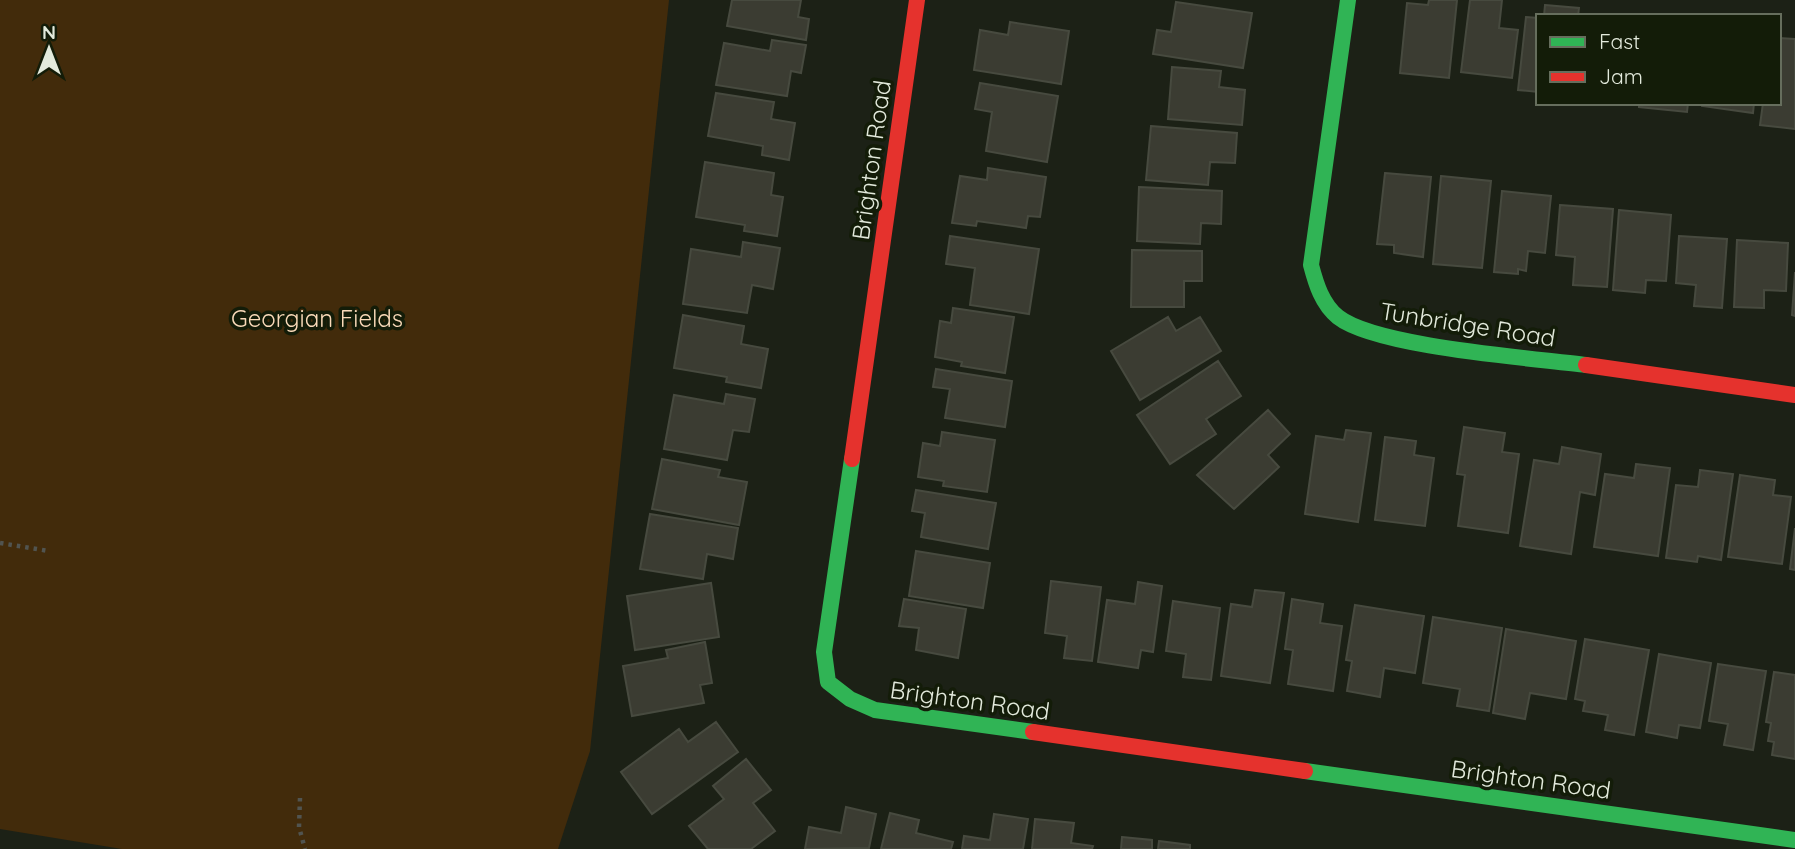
<svg xmlns="http://www.w3.org/2000/svg" width="1795" height="849" viewBox="0 0 1795 849" font-family="Quicksand,sans-serif">
  <style>
    .green { fill: #422b0b }
    .building { fill: #3b3c32; stroke: #474a3f; stroke-width: 2 }
    .lines { fill: none; stroke-linecap: round; stroke-linejoin: round }
    .path { stroke: #515450; stroke-width: 4.5; stroke-dasharray: 3.5 5; stroke-linecap: butt }
    .fast { stroke: #30b455; stroke-width: 16 }
    .jam { stroke: #e5322d; stroke-width: 16 }
    .labels { text-anchor: middle; dominant-baseline: central; stroke-width: 7; stroke-linejoin: round; paint-order: stroke }
    .street-label { font-size: 24px; fill: #e3eadc; stroke: #131c08 }
    .park-label { font-size: 24px; fill: #fadab9; stroke: #131c08 }
  </style>
  <rect width="100%" height="100%" fill="#1c2116"/>
  <!-- green -->
  <path class="green" d="M0,0H669L590,751L558,849H122L0,829Z"/>
  <!-- building -->
  <path class="building" d="M732,0H801L798,17L809,19L806,40L727,26Z
    M1429,0H1457L1449,78L1400,73L1407,3L1428,5Z
    M1470,0H1502L1499,28L1518,30L1512,78L1461,72Z
    M1176,2L1252,13L1243,68L1153,54L1157,30L1171,32Z
    M1545,5L1579,8L1578,16H1544Z
    M1526,17L1538,18V92L1518,90Z
    M1010,22L1069,31L1061,84L974,70L980,30L1008,35Z
    M1779,38L1795,39V129L1760,125L1763,103H1779Z
    M772,40L806,45L801,73L791,71L787,96L716,85L724,43L770,51Z
    M1172,67L1221,71L1219,87L1245,90L1242,125L1168,119Z
    M980,83L1058,96L1047,162L986,151L992,112L975,109Z
    M716,93L774,102L771,119L795,123L789,160L762,155L763,146L708,136Z
    M1639,103H1688L1687,112L1639,107Z
    M1702,103H1754L1753,113L1702,106Z
    M1151,126L1237,133L1235,163L1210,162L1208,185L1146,180Z
    M705,162L774,173L771,195L783,197L777,236L744,231L745,225L696,217Z
    M988,168L1046,177L1040,217L1028,216L1026,228L977,221L976,226L952,223L960,176L987,180Z
    M1385,173L1431,177L1423,257L1394,253V245L1377,244Z
    M1441,176L1491,181L1482,268L1433,264Z
    M1139,187L1222,191L1221,224L1201,223L1200,244L1137,241Z
    M1502,191L1551,196L1545,253L1528,251L1526,271L1518,269V274L1494,272Z
    M1560,205L1613,209L1607,287L1573,285L1575,257L1556,255Z
    M1619,210L1671,215L1666,281L1646,280L1645,293L1613,290Z
    M950,236L1039,249L1029,314L970,305L975,268L946,264Z
    M1679,236L1727,239L1722,308L1694,306L1696,285L1676,283Z
    M1737,240L1788,243L1786,291L1764,290V308L1734,307Z
    M743,242L780,248L773,289L752,285L747,313L683,304L691,249L741,257Z
    M1132,250L1202,251V281H1184V307H1131Z
    M1795,272V316L1792,315Z
    M953,308L1014,317L1005,373L961,366L962,362L935,357L940,321L951,323Z
    M683,315L744,326L741,344L768,349L761,388L726,382L727,377L674,368Z
    M1168,317L1176,331L1200,317L1221,351L1140,400L1111,351Z
    M1218,361L1241,396L1206,419L1216,434L1170,464L1137,415Z
    M936,369L1012,381L1005,427L945,418L950,389L933,387Z
    M726,394L755,399L749,432L733,430L727,460L664,449L674,395L724,404Z
    M1268,410L1290,434L1268,455L1279,467L1234,509L1197,475Z
    M1464,427L1505,433L1502,452L1519,454L1508,533L1458,526L1465,475L1457,474Z
    M1346,430L1371,433L1358,522L1305,514L1316,436L1344,440Z
    M942,432L995,440L987,492L943,486L944,481L918,477L923,443L940,446Z
    M1385,437L1416,441L1414,455L1434,458L1425,526L1375,520Z
    M1562,447L1601,454L1595,495L1580,492L1571,554L1520,546L1534,460L1559,464Z
    M662,459L720,470L718,477L747,482L739,525L652,509Z
    M1636,464L1670,468L1658,556L1594,547L1605,474L1634,478Z
    M1700,470L1733,474L1721,560L1698,556L1697,562L1666,558L1676,485L1698,487Z
    M1740,475L1775,480L1773,495L1791,497L1782,564L1728,557Z
    M916,490L996,503L988,549L921,537L925,513L912,511Z
    M650,514L738,528L733,559L707,554L703,579L640,569Z
    M1795,528V570L1790,569Z
    M916,551L990,563L983,608L909,596Z
    M1051,581L1101,587L1092,661L1064,658L1067,636L1045,633Z
    M1138,582L1162,586L1153,652L1141,650L1138,668L1098,662L1107,600L1135,604Z
    M711,583L719,637L635,650L627,596Z
    M1255,590L1284,593L1270,683L1221,676L1231,604L1252,607Z
    M904,599L966,609L958,658L916,650L919,628L899,626Z
    M1292,599L1323,604L1320,623L1342,626L1333,691L1288,684L1293,650L1285,649Z
    M1173,601L1220,608L1211,680L1183,677L1186,654L1166,651Z
    M1355,605L1424,616L1415,673L1384,668L1380,697L1347,691L1352,661L1346,660Z
    M1433,617L1502,628L1489,711L1457,706L1460,689L1423,683Z
    M1506,629L1576,641L1566,699L1530,693L1525,719L1493,713Z
    M1585,639L1649,650L1634,735L1605,730L1608,715L1583,711L1585,701L1575,699Z
    M705,642L712,683L700,685L704,703L632,716L623,666L668,658L666,650Z
    M1659,654L1711,663L1700,728L1679,725L1677,738L1646,732Z
    M1718,664L1766,671L1753,750L1724,745L1728,724L1709,721Z
    M1774,672L1795,675V759L1772,755L1774,742L1768,741L1771,723L1766,722Z
    M716,722L738,752L652,814L621,772L679,729L688,742Z
    M746,759L771,790L753,803L775,831L751,849H708L689,826L724,799L713,786Z
    M846,807L876,814L869,848L805,849L809,827L841,833Z
    M890,813L919,820L916,833L953,842L951,849H881Z
    M994,814L1028,819L1023,849H962L964,836L990,840Z
    M1035,819L1074,823L1071,843L1093,846L1092,849H1032Z
    M1122,837L1152,840V849H1121Z
    M1159,841L1190,845V849H1158Z"/>
  <g class="lines">
    <!-- path -->
    <path class="path" d="M0,543L49,551
      M300,798L299,827L305,849"/>
    <!-- fast -->
    <path class="fast" d="M1348,0L1311,265C1316,284 1322,304 1338,317C1376,347 1532,358 1586,365
      M852,459L824,652L828,682L850,699L875,710L1033,732
      M1305,771L1795,840"/>
    <!-- jam -->
    <path class="jam" d="M1586,365L1795,395
      M852,459L917,0
      M1033,732L1305,771"/>
  </g>
  <g class="labels">
    <!-- street labels -->
    <g class="street-label">
      <text transform="translate(871 160) rotate(-82)">Brighton Road</text>
      <text transform="translate(1468 324) rotate(9)">Tunbridge Road</text>
      <text transform="translate(970 700) rotate(8)">Brighton Road</text>
      <text transform="translate(1531 779) rotate(8)">Brighton Road</text>
    </g>
    <!-- park labels -->
    <g class="park-label">
      <text x="317" y="318">Georgian Fields</text>
    </g>
  </g>
  <!-- legend -->
  <rect x="1536" y="14" width="245" height="91" fill="#131c08" stroke="#666e5d" stroke-width="2"/>
  <rect x="1550" y="37" width="35" height="10" fill="#30b455" stroke="#666e5d" stroke-width="2"/>
  <text x="1599" y="49" font-size="21" fill="#e3eadc">Fast</text>
  <rect x="1550" y="72" width="35" height="10" fill="#e5322d" stroke="#666e5d" stroke-width="2"/>
  <text x="1599" y="84" font-size="21" fill="#e3eadc">Jam</text>
  <!-- north arrow -->
  <g transform="translate(49 49)" stroke="#131c08" stroke-width="5" paint-order="stroke">
  <path d="M0-5L12 26L0 18L-12 26Z" fill="#e3eadc"/>
  <text y="-10" font-size="19" font-weight="bold" text-anchor="middle" fill="#e3eadc">N</text>
  </g>
</svg>
